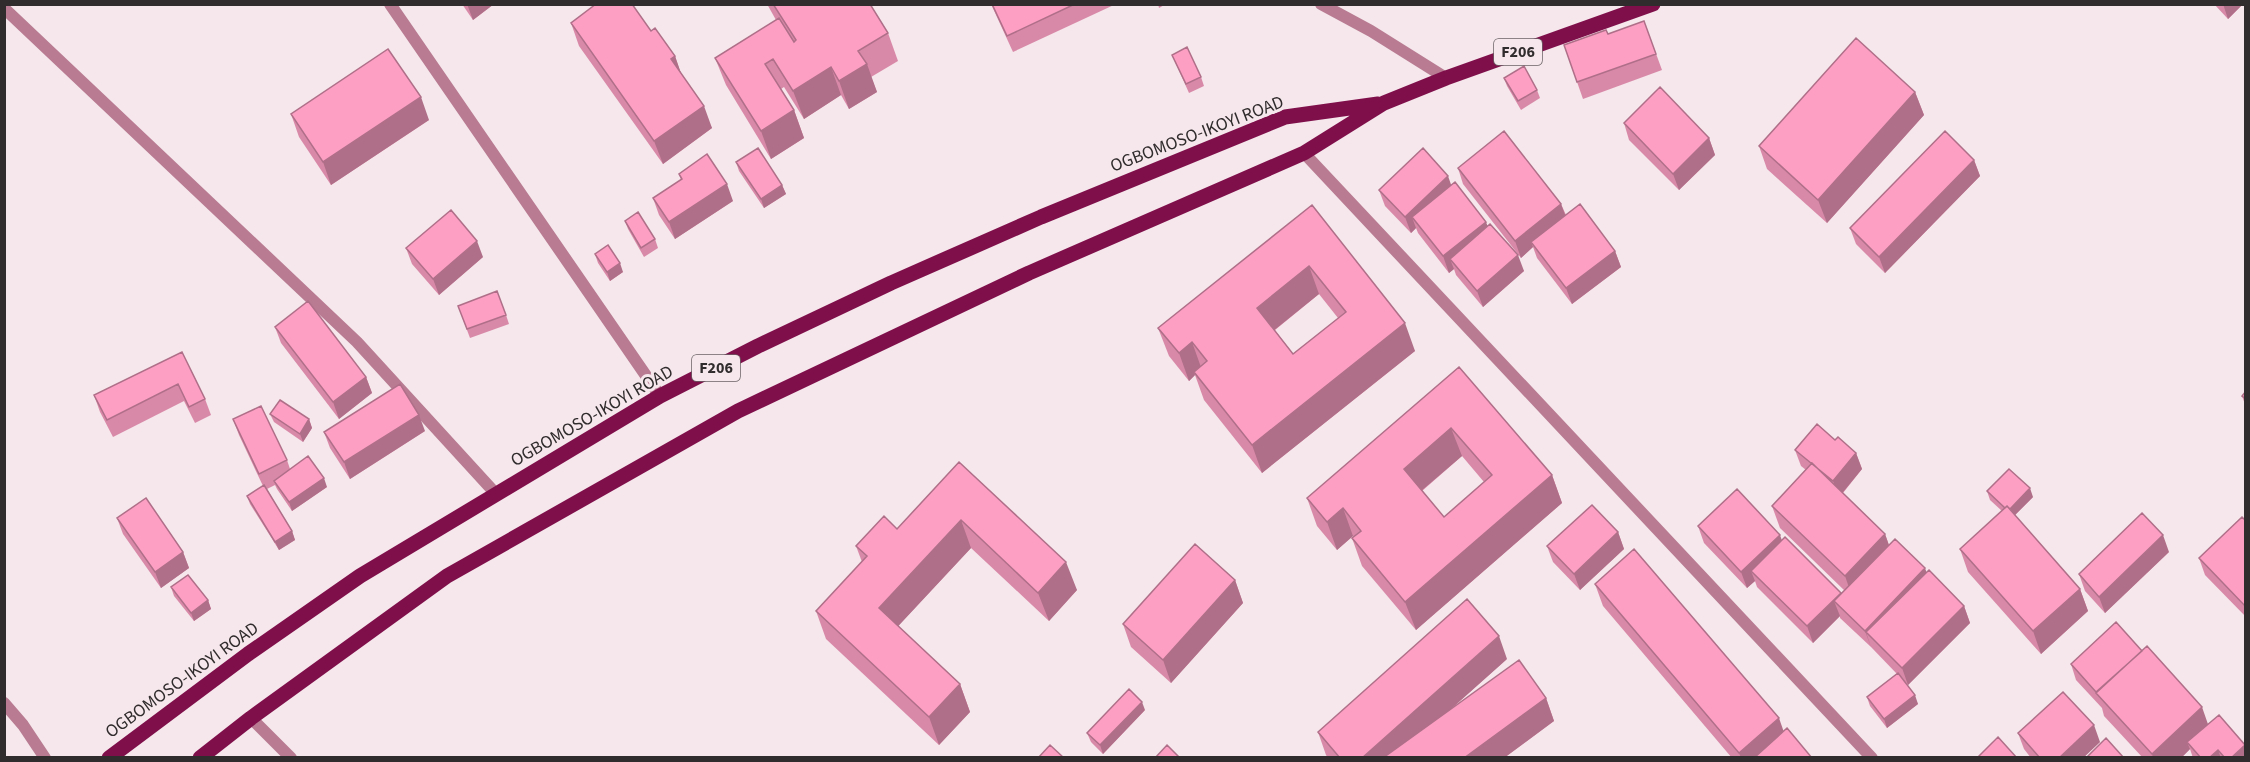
<svg xmlns="http://www.w3.org/2000/svg" width="2250" height="762" viewBox="0 0 2250 762" font-family="'Source Sans 3',sans-serif">
  <style>
    .lines { fill: none; stroke-linecap: round; stroke-linejoin: round }
    .lane { stroke: #b87b92; stroke-width: 12 }
    .street { stroke: #b87b92; stroke-width: 12 }
    .primary { stroke: #7f0f4b; stroke-width: 15 }
    .wall { fill: #d989a8; fill-rule: evenodd }
    .shaded-wall { fill: #b06f88 }
    .building { fill: #fc9fc3; stroke: #b06f88; stroke-width: 1.5; fill-rule: evenodd }
    .labels { text-anchor: middle; dominant-baseline: central; stroke-width: 6; stroke-linejoin: round; paint-order: stroke }
    .shield { fill: #f5e7eb; stroke: #6b6365; stroke-width: 1.5 }
    .shield-label { font-size: 16px; font-weight: bold; fill: #302b2c }
    .street-label { font-size: 18px; fill: #302b2c; stroke: #f5e7eb }
  </style>
  <rect width="100%" height="100%" fill="#f5e7eb"/>
  <g class="lines">
    <!-- lane -->
    <path class="lane" d="M4,703L23,725L45,758"/>
    <!-- street -->
    <path class="street" d="M390,4L660,396
      M1321,4L1371,31L1446,78
      M4,8L357,342L496,494
      M1304,153L1872,758
      M251,718L291,758"/>
    <!-- primary -->
    <path class="primary" d="M109,758L248,654L360,576L660,396L758,346L891,283L1041,217L1285,117L1378,104
      M200,758L251,718L447,576L738,411L1029,273L1304,153L1384,103L1446,78L1653,4"/>
  </g>
  <!-- wall -->
  <path class="wall" d="M462,4H494L473,20Z
    M767,4H870L888,33L898,61L871,77L877,92L849,109L841,95L804,119L784,87L781,89L794,110L804,138L771,159L726,85L715,58L776,20Z
    M991,4H1116L1013,52Z
    M1158,4H1166L1159,8Z
    M2214,4H2243L2228,19Z
    M1644,21L1662,70L1583,99L1564,45L1608,34Z
    M571,23L651,31L675,56L681,74L712,128L663,164L579,46Z
    M1172,55L1201,77L1204,86L1189,93Z
    M1504,78L1537,90L1540,98L1521,110L1507,86Z
    M1915,92L1924,115L1827,223L1767,169L1759,146Z
    M291,114L429,120L331,185L299,137Z
    M1624,123L1709,138L1715,155L1679,190L1629,140Z
    M1974,160L1980,176L1885,273L1856,244L1850,228Z
    M736,162L782,185L786,194L764,208L739,171Z
    M1458,168L1561,204L1566,215L1615,251L1621,267L1572,304L1537,258L1533,247L1521,258L1463,184Z
    M679,174L733,201L675,239L659,215L653,198L681,180Z
    M1452,185L1488,226L1524,271L1483,307L1456,275L1454,269L1449,273L1418,233L1416,228L1411,233L1385,206L1379,190Z
    M1312,205L1415,351L1262,473L1204,400L1195,375L1189,381L1169,356L1158,328ZM1319,294L1338,318L1293,354L1275,330Z
    M625,221L655,239L658,248L644,257L628,229Z
    M406,248L483,257L439,295L412,264Z
    M595,254L623,272L610,281L598,263Z
    M458,306L506,315L509,324L470,338Z
    M275,327L366,377L372,393L339,419L281,343Z
    M182,352L205,399L211,415L195,423L184,401L113,437L100,412L94,395Z
    M1459,367L1552,475L1562,503L1416,630L1362,566L1352,538L1353,537V536L1337,550L1317,526L1307,498ZM1462,456L1484,482L1444,517L1422,491Z
    M2246,391V407L2242,396Z
    M270,414L309,419L312,428L303,442L274,422Z
    M233,419L287,460L290,469L327,487L292,511L277,489L275,485L267,489L292,531L295,540L279,550L250,504L247,496L263,486L239,435Z
    M425,431L350,479L330,448L324,432Z
    M1835,440L1856,453L1862,469L1843,493L1885,534L1889,545L1926,572L1964,606L1970,623L1908,685L1905,682L1918,704L1887,728L1870,706L1867,697L1897,674L1872,648L1871,647L1840,618V616L1813,643L1757,587L1755,581L1747,588L1704,543L1698,526L1782,540L1842,594L1845,591L1780,528L1772,506L1806,470L1801,466L1795,450Z
    M959,462L1077,590L1049,621L971,548L898,626L960,684L970,712L939,745L826,639L816,611L862,562L856,546L897,529Z
    M1987,491L2033,497L2015,515L2080,589L2088,611L2041,654L1968,572L1960,549L2002,511L1990,500Z
    M117,518L183,552L189,568L161,588L123,534Z
    M2246,521V617L2205,575L2199,558Z
    M1618,532L1624,549L1580,590L1553,562L1547,546Z
    M2169,552L2105,613L2085,591L2079,574Z
    M1235,580L1243,603L1171,683L1131,647L1123,624Z
    M1595,584L1783,731L1812,758H1732L1603,606Z
    M171,587L208,600L211,609L194,621L174,596Z
    M1507,659L1451,709L1546,698L1554,721L1504,758H1328L1326,755L1318,732Z
    M2071,664L2208,724L2246,758H2193L2190,749L2181,758H2143L2104,716L2102,708L2076,680Z
    M1145,710L1103,754L1091,742L1087,733Z
    M2018,733L2100,742L2083,758H2031L2024,749Z"/>
  <!-- shaded-wall -->
  <path class="shaded-wall" d="M467,4H494L473,20Z
    M2223,4H2243L2228,19Z
    M675,56L683,79L671,59Z
    M867,64L877,92L849,109L839,81Z
    M831,67L841,95L804,119L793,91Z
    M1915,92L1924,115L1827,223L1818,200Z
    M421,97L429,120L331,185L323,162Z
    M704,106L712,128L663,164L654,141Z
    M794,110L804,138L771,159L761,131Z
    M1709,138L1715,155L1679,190L1673,174Z
    M1974,160L1980,176L1885,273L1879,257Z
    M1448,176L1454,193L1412,217L1416,228L1411,233L1405,217Z
    M727,184L733,201L675,239L669,222Z
    M782,185L786,194L764,208L761,199Z
    M1561,204L1567,220L1531,242L1533,247L1521,258L1515,241Z
    M1486,222L1492,238L1450,259L1454,269L1449,273L1443,256Z
    M477,241L483,257L439,295L433,279Z
    M1615,251L1621,267L1572,304L1566,288Z
    M1518,255L1524,271L1483,307L1477,291Z
    M620,263L623,272L610,281L607,272Z
    M1309,266L1319,294L1267,336L1257,308Z
    M1405,323L1415,351L1262,473L1252,445Z
    M1192,342L1202,370L1194,372L1195,375L1189,381L1179,353Z
    M366,377L372,393L339,419L333,402Z
    M419,415L425,431L350,479L344,462Z
    M309,419L312,428L303,442L300,434Z
    M1451,428L1462,456L1414,497L1404,469Z
    M1856,453L1862,469L1839,497L1833,481Z
    M1552,475L1562,503L1416,630L1405,602Z
    M324,478L327,487L292,511L289,502Z
    M2030,488L2033,497L2011,519L2008,511Z
    M1343,508L1353,536L1337,550L1327,522Z
    M961,520L971,548L889,636L879,608Z
    M292,531L295,540L279,550L275,542Z
    M1618,532L1624,549L1580,590L1574,574Z
    M1885,534L1893,557L1853,599L1845,576Z
    M1780,535L1786,552L1751,571L1755,581L1747,588L1741,572Z
    M2163,535L2169,552L2105,613L2099,597Z
    M183,552L189,568L161,588L155,572Z
    M1066,562L1077,590L1049,621L1038,593Z
    M1925,568L1931,585L1866,632L1871,647L1865,631Z
    M1235,580L1243,603L1171,683L1163,660Z
    M2080,589L2088,611L2041,654L2033,631Z
    M1841,593L1847,609L1834,601L1840,616L1813,643L1807,626Z
    M208,600L211,609L194,621L191,613Z
    M1964,606L1970,623L1908,685L1902,668Z
    M1499,636L1507,659L1396,758H1362Z
    M960,684L970,712L939,745L929,717Z
    M1915,695L1918,704L1887,728L1884,719Z
    M1546,698L1554,721L1504,758H1464Z
    M1142,702L1145,710L1103,754L1100,745Z
    M2202,707L2210,730L2187,742L2190,749L2181,758H2153L2152,754Z
    M1779,718L1787,741L1769,758H1741L1739,753Z
    M2094,725L2100,742L2083,758H2059Z
    M2245,745L2246,758H2231Z
    M2218,750L2221,758H2209Z"/>
  <!-- building -->
  <path class="building" d="M596,4H632L651,31L655,28L675,56L671,59L704,106L654,141L571,23Z
    M773,4H870L888,33L858,51L867,64L839,81L831,67L793,91L773,59L765,64L794,110L761,131L715,58L779,18L794,42L796,40Z
    M992,4H1075L1007,36Z
    M1644,21L1656,54L1577,82L1564,45L1606,30L1608,34Z
    M1856,38L1915,92L1818,200L1759,146Z
    M1187,47L1201,77L1186,84L1172,55Z
    M388,49L421,97L323,162L291,114Z
    M1524,66L1537,90L1518,101L1504,78Z
    M1660,87L1709,138L1673,174L1624,123Z
    M1504,131L1561,204L1515,241L1458,168Z
    M1945,131L1974,160L1879,257L1850,228Z
    M758,148L782,185L761,199L736,162Z
    M1423,148L1448,176L1405,217L1379,190Z
    M707,154L727,184L669,222L653,198L682,179L679,174Z
    M1455,182L1486,222L1443,256L1412,217Z
    M1580,204L1615,251L1566,288L1531,242Z
    M1312,205L1405,323L1252,445L1194,372L1207,361L1192,342L1179,353L1158,328ZM1309,266L1346,312L1293,354L1257,308Z
    M451,210L477,241L433,279L406,248Z
    M638,212L655,239L641,248L625,221Z
    M1490,224L1518,255L1477,291L1450,259Z
    M608,245L620,263L607,272L595,254Z
    M497,291L506,315L467,329L458,306Z
    M308,301L366,377L333,402L275,327Z
    M182,352L205,399L189,407L178,384L107,420L94,395Z
    M1459,367L1552,475L1405,602L1352,538L1361,531L1343,508L1327,522L1307,498ZM1451,428L1492,475L1444,517L1404,469Z
    M400,384L419,415L344,462L324,432Z
    M2246,391V399L2242,396Z
    M280,400L309,419L300,434L270,414Z
    M261,406L287,460L259,474L233,419Z
    M1817,424L1835,440L1838,437L1856,453L1833,481L1795,450Z
    M308,456L324,478L289,502L274,481Z
    M959,462L1066,562L1038,593L961,520L879,608L960,684L929,717L816,611L867,556L856,546L884,516L897,529Z
    M1812,463L1885,534L1845,576L1772,506Z
    M2009,469L2030,488L2010,509L2007,506L2005,508L1987,491Z
    M264,485L292,531L275,542L247,496Z
    M1737,489L1780,535L1741,572L1698,526Z
    M146,498L183,552L155,572L117,518Z
    M1592,505L1618,532L1574,574L1547,546Z
    M2007,506L2080,589L2033,631L1960,549Z
    M2142,513L2163,535L2099,597L2079,574Z
    M2242,517L2246,521V607L2199,558Z
    M1785,537L1841,593L1807,626L1751,571Z
    M1895,539L1925,568L1865,631L1834,601Z
    M1195,544L1235,580L1163,660L1123,624Z
    M1634,549L1779,718L1739,753L1595,584Z
    M1929,570L1964,606L1902,668L1866,632Z
    M188,575L208,600L191,613L171,587Z
    M1467,599L1499,636L1362,758H1340L1318,732Z
    M2116,622L2142,651L2096,692L2071,664Z
    M2147,646L2202,707L2152,754L2096,693Z
    M1519,660L1546,698L1464,758H1383Z
    M1898,673L1915,695L1884,719L1867,697Z
    M1129,689L1142,702L1100,745L1087,733Z
    M2063,692L2094,725L2059,758H2040L2018,733Z
    M2219,715L2245,745L2231,758H2225L2218,750L2209,758H2201L2187,742Z
    M1787,728L1812,758H1754Z
    M1998,737L2017,758H1977Z
    M2106,738L2124,758H2086Z
    M1050,745L1064,758H1038Z
    M1167,745L1180,758H1155Z"/>
  <g class="labels">
    <!-- shield labels -->
    <g class="shield">
      <rect x="1494" y="39" width="48" height="26" rx="4.5"/>
      <rect x="692" y="355" width="48" height="26" rx="4.5"/>
    </g>
    <g class="shield-label">
      <text x="1518" y="52">F206</text>
      <text x="716" y="368">F206</text>
    </g>
    <!-- street labels -->
    <g class="street-label">
      <text transform="translate(1197 134) rotate(-21)">OGBOMOSO-IKOYI ROAD</text>
      <text transform="translate(592 416) rotate(-30)">OGBOMOSO-IKOYI ROAD</text>
      <text transform="translate(182 680) rotate(-36)">OGBOMOSO-IKOYI ROAD</text>
    </g>
  </g>
  <!-- border -->
  <rect width="2250" height="762" fill="none" stroke="#302b2c" stroke-width="12"/>
</svg>
